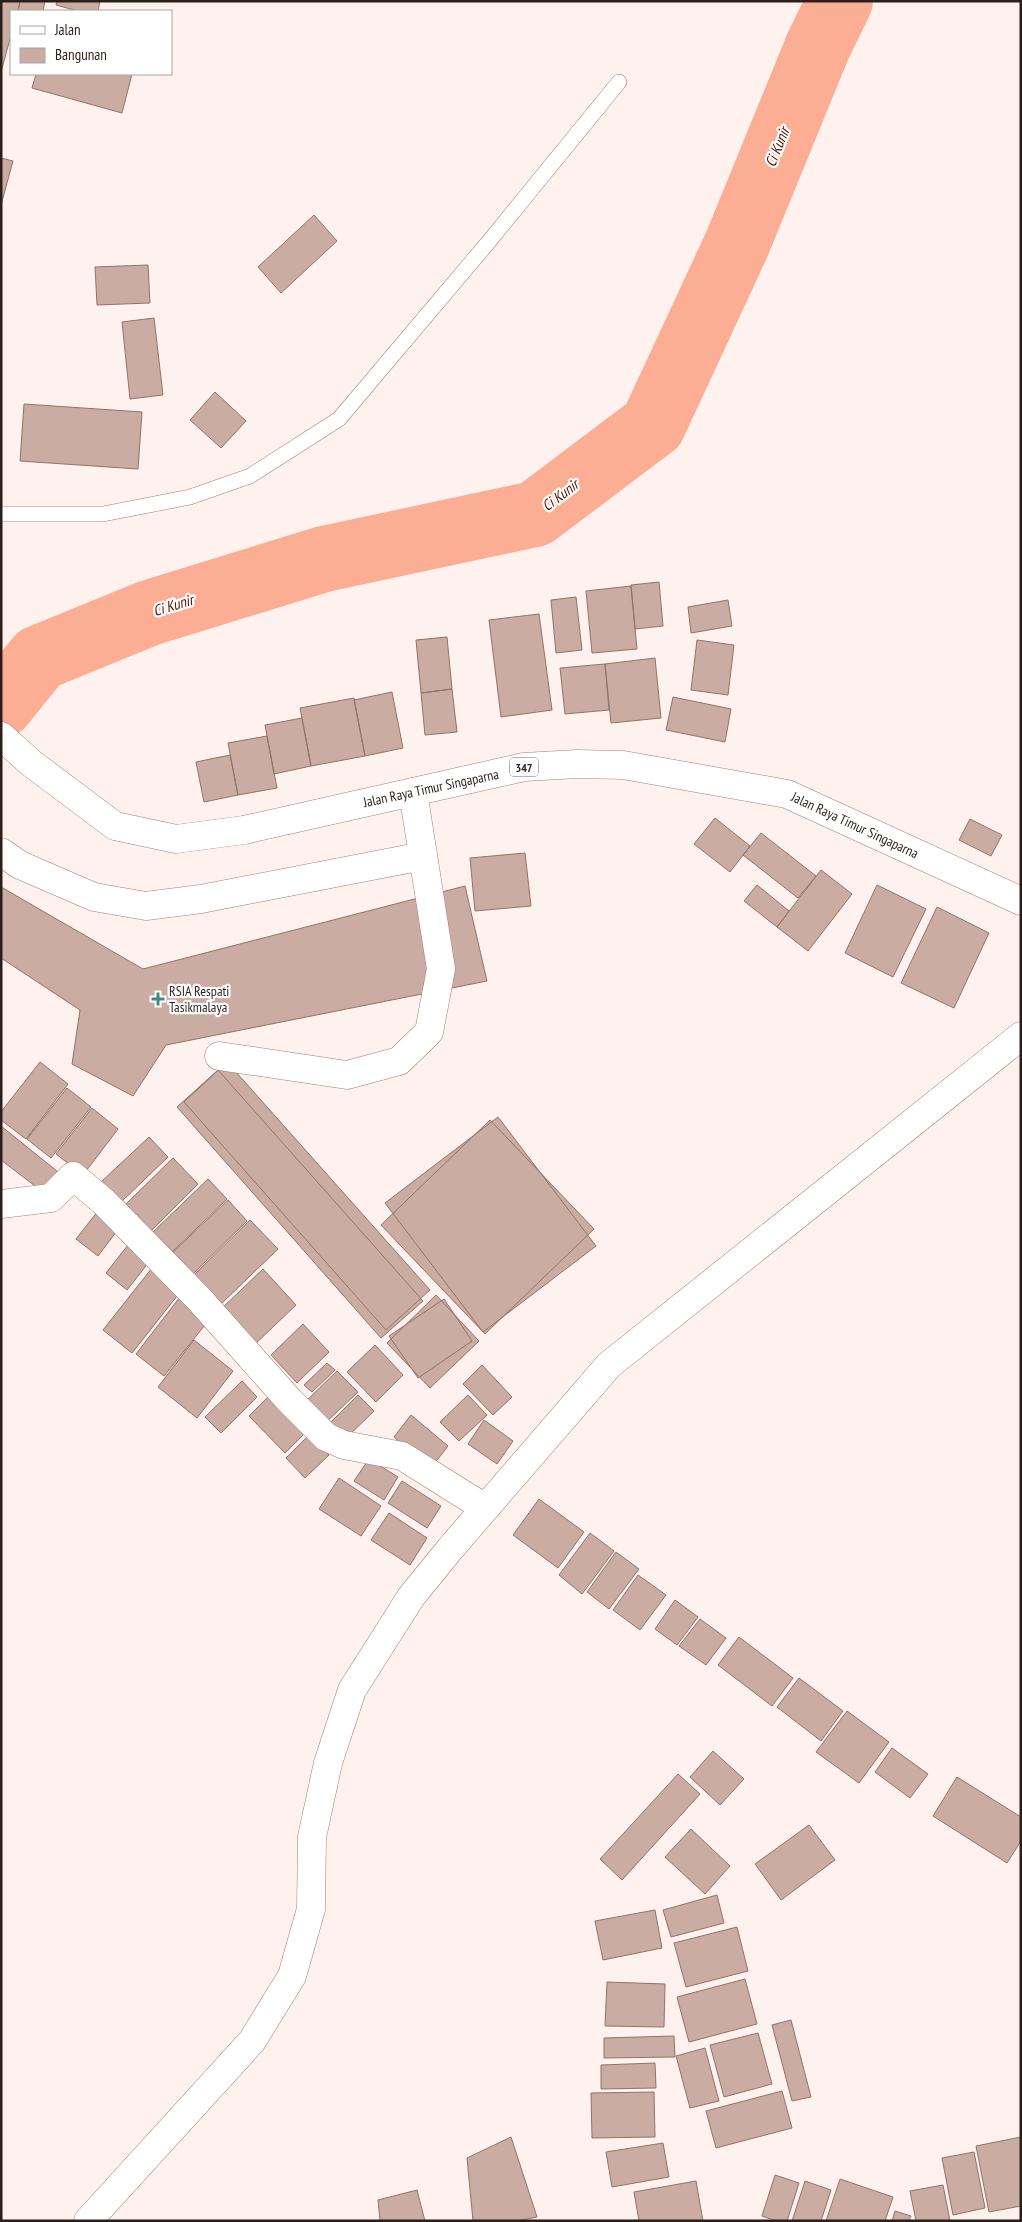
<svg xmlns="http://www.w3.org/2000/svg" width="1022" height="2222" viewBox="0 0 1022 2222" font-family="'PT Sans Narrow',sans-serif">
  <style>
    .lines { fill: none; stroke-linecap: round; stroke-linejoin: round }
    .river { stroke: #fcae95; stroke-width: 66 }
    .building { fill: #cbaca2; stroke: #90736a }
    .lane-casing { stroke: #9f8278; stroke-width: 16 }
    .street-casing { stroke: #9f8278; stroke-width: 29 }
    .primary-casing { stroke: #9f8278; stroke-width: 29 }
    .lane { stroke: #fff; stroke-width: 15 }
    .street { stroke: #fff; stroke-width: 28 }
    .primary { stroke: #fff; stroke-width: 28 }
    .poi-dot { fill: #428983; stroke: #fff; stroke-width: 2 }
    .labels { text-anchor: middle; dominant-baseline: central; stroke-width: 4.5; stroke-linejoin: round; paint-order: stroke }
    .shield { fill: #fff; stroke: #6b625f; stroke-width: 1 }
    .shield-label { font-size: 12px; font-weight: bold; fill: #2b1f1b }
    .street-label { font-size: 14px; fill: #2b1f1b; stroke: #fff }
    .poi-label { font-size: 14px; fill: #2b1f1b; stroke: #fff; text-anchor: start }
    .water-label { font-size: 15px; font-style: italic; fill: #4e1300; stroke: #fff }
  </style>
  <rect width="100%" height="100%" fill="#fff1ed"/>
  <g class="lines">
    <!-- river -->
    <path class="river" d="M1,705L39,658L149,613L324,559L535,514L653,425L737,244L818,46L840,1"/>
  </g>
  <!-- building -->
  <path class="building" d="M1,1H20L18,11H11V35L1,72Z
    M20,1H45L43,11H18Z
    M57,1H100L98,11H78L56,5Z
    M36,74H132L122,113L32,88Z
    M1,158L13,161L1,205Z
    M314,215L337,241L281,293L258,267Z
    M148,265L150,303L97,305L95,267Z
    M154,318L163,395L130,399L122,322Z
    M215,392L246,421L221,448L190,420Z
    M24,404L142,412L138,469L20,461Z
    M659,582L663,626L635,629L631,585Z
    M631,586L637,649L592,653L586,591Z
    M576,597L582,650L556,653L551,600Z
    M728,600L732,626L691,633L688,607Z
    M539,614L552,710L501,717L489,620Z
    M447,637L452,689L421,693L416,640Z
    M697,640L734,645L728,695L691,690Z
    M655,658L661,718L611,723L605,664Z
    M605,664L609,710L565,714L560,668Z
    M452,689L457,732L425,735L421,693Z
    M392,692L403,748L365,756L354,700Z
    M673,697L731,709L725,742L666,730Z
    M354,698L365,756L311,766L300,708Z
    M302,718L311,766L274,774L265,725Z
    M267,736L277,788L238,795L228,743Z
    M230,755L238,795L204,802L196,762Z
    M715,818L750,846L730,872L694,844Z
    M970,819L1002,835L991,856L959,840Z
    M761,833L816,876L798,898L743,855Z
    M525,853L531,906L475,911L470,858Z
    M821,870L852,894L808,951L777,927Z
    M757,885L789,911L777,927L744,901Z
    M877,885L926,909L893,977L845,953Z
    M465,886L487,981L166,1045L133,1096L72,1064L80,1010L1,958V887L143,969Z
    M937,907L989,933L954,1008L901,983Z
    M40,1062L68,1084L26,1139L1,1120V1112Z
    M227,1062L430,1290L386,1330L184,1102Z
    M218,1070L423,1301L381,1338L177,1107Z
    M67,1088L91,1107L51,1158L27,1139Z
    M92,1108L118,1129L83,1175L56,1154Z
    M498,1117L596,1246L483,1332L385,1203Z
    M490,1120L594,1229L485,1334L381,1225Z
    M1,1126L58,1172L43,1192L1,1160Z
    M149,1137L168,1157L120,1203L101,1182Z
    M173,1158L198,1184L149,1233L124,1206Z
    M208,1179L227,1199L170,1254L151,1234Z
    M228,1200L247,1221L190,1277L169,1256Z
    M98,1211L120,1227L98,1256L76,1239Z
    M250,1220L278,1249L220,1305L193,1276Z
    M128,1245L149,1262L127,1290L106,1273Z
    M152,1268L181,1291L132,1353L103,1330Z
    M263,1269L296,1305L252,1347L218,1312Z
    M436,1295L479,1341L430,1388L387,1343Z
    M180,1297L209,1320L164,1376L136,1354Z
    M444,1299L472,1341L418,1378L389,1336Z
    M303,1324L329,1352L297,1383L271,1355Z
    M194,1340L233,1371L197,1418L158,1387Z
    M375,1345L403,1375L376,1402L347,1372Z
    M327,1363L335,1370L312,1392L304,1385Z
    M482,1365L512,1397L493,1415L463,1384Z
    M337,1371L358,1392L322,1426L302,1405Z
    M242,1381L257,1397L221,1433L205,1417Z
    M270,1395L306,1432L285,1453L249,1416Z
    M358,1395L374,1411L341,1443L326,1427Z
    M468,1395L487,1415L459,1441L440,1422Z
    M411,1415L448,1446L431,1468L394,1437Z
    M484,1420L513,1441L497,1464L468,1444Z
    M310,1434L329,1455L305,1478L286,1458Z
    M369,1459L398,1477L384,1500L354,1481Z
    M339,1478L381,1506L361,1536L319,1509Z
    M402,1481L441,1506L427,1528L388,1503Z
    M539,1499L584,1532L558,1568L513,1535Z
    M389,1513L427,1538L410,1565L371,1540Z
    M590,1533L614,1551L582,1594L559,1575Z
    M616,1552L639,1569L609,1609L587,1592Z
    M638,1575L666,1595L640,1630L613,1610Z
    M675,1600L698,1617L677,1645L655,1629Z
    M700,1619L726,1638L706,1665L679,1646Z
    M739,1637L793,1678L772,1706L718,1665Z
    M799,1678L843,1711L821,1741L777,1707Z
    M847,1711L889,1742L859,1783L816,1752Z
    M892,1748L928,1774L910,1798L875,1772Z
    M713,1751L744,1779L720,1805L690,1777Z
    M678,1774L700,1794L622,1880L600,1859Z
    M957,1777L1021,1817V1841L1007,1863L933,1816Z
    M809,1825L835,1860L781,1900L755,1864Z
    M691,1829L730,1866L705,1894L665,1857Z
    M717,1895L724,1923L671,1937L663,1910Z
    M655,1910L662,1948L603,1960L595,1921Z
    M737,1927L748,1971L686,1987L674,1943Z
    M745,1979L757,2024L689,2042L677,1997Z
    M607,1982L665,1984L664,2027L605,2026Z
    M791,2020L811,2097L792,2101L772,2025Z
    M758,2033L772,2084L724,2097L710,2045Z
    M674,2036L675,2057L604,2058V2038Z
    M705,2048L719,2101L690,2108L676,2056Z
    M655,2063L656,2088L601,2089V2065Z
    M782,2091L792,2128L716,2148L706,2111Z
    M654,2092L655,2137L592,2138L591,2093Z
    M511,2137L537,2217L517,2221H473L467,2158Z
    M1021,2137V2206L989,2212L976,2146Z
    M663,2143L669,2177L612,2187L606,2152Z
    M974,2152L985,2208L953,2215L942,2158Z
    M775,2175L799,2183L787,2221H776L762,2216Z
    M840,2179L893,2197L885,2221H826Z
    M696,2181L703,2221H639L634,2192Z
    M805,2181L831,2190L821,2221H792Z
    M943,2185L950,2221H916L910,2191Z
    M417,2190L425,2221H380L378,2200Z
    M895,2211L911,2216L909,2221H892Z"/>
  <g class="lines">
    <defs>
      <path id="lane" d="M1,514H103L190,497L250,476L339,419L491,239L619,82"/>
      <path id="street" d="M1,852L20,865L94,897L146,906L201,899L423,856
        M219,1056L347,1075L399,1061L429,1032L441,969L413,792
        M1,1204L51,1198L73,1176L104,1202L199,1299L288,1399L326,1437L344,1445L402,1456L485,1508
        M88,2221L252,2041L292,1976L311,1909L312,1837L328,1763L352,1690L411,1597L450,1549L609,1365L1021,1036"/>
      <path id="primary" d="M1,736L31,763L115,826L176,839L244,830L524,767L577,764L623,765L787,794L1021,901"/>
    </defs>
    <!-- lane casing -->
    <use href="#lane" class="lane-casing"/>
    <!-- street casing -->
    <use href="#street" class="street-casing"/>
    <!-- primary casing -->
    <use href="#primary" class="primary-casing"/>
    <!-- lane -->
    <use href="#lane" class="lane"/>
    <!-- street -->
    <use href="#street" class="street"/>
    <!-- primary -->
    <use href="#primary" class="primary"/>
  </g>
  <!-- markers -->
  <path class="poi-dot" d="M155.5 991.5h5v5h5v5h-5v5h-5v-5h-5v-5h5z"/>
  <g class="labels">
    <!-- shield labels -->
    <rect class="shield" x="510" y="757.5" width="28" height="19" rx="4"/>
    <g class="shield-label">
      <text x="524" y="767">347</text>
    </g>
    <!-- street labels -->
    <g class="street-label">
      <text transform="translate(431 788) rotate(-12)">Jalan Raya Timur Singaparna</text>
      <text transform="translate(855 825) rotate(25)">Jalan Raya Timur Singaparna</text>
    </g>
    <!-- poi labels -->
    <g class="poi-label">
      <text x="169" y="991">RSIA Respati<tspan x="169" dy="16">Tasikmalaya</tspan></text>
    </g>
    <!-- water labels -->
    <g class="water-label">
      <text transform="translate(777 147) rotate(-68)">Ci Kunir</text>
      <text transform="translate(560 495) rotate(-37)">Ci Kunir</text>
      <text transform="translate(173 605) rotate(-17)">Ci Kunir</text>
    </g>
  </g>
  <!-- border -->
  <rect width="1022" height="2222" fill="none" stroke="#2b1f1b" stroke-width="5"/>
  <!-- legend -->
  <rect x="10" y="10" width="162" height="65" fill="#ffffff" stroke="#aaa5a4"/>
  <rect x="20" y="26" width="25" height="8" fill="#ffffff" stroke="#aaa5a4"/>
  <text x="55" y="35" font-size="15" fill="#2b1f1b">Jalan</text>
  <rect x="20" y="48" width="25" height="15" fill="#cbaca2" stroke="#aaa5a4"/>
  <text x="55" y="60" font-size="15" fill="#2b1f1b">Bangunan</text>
</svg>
